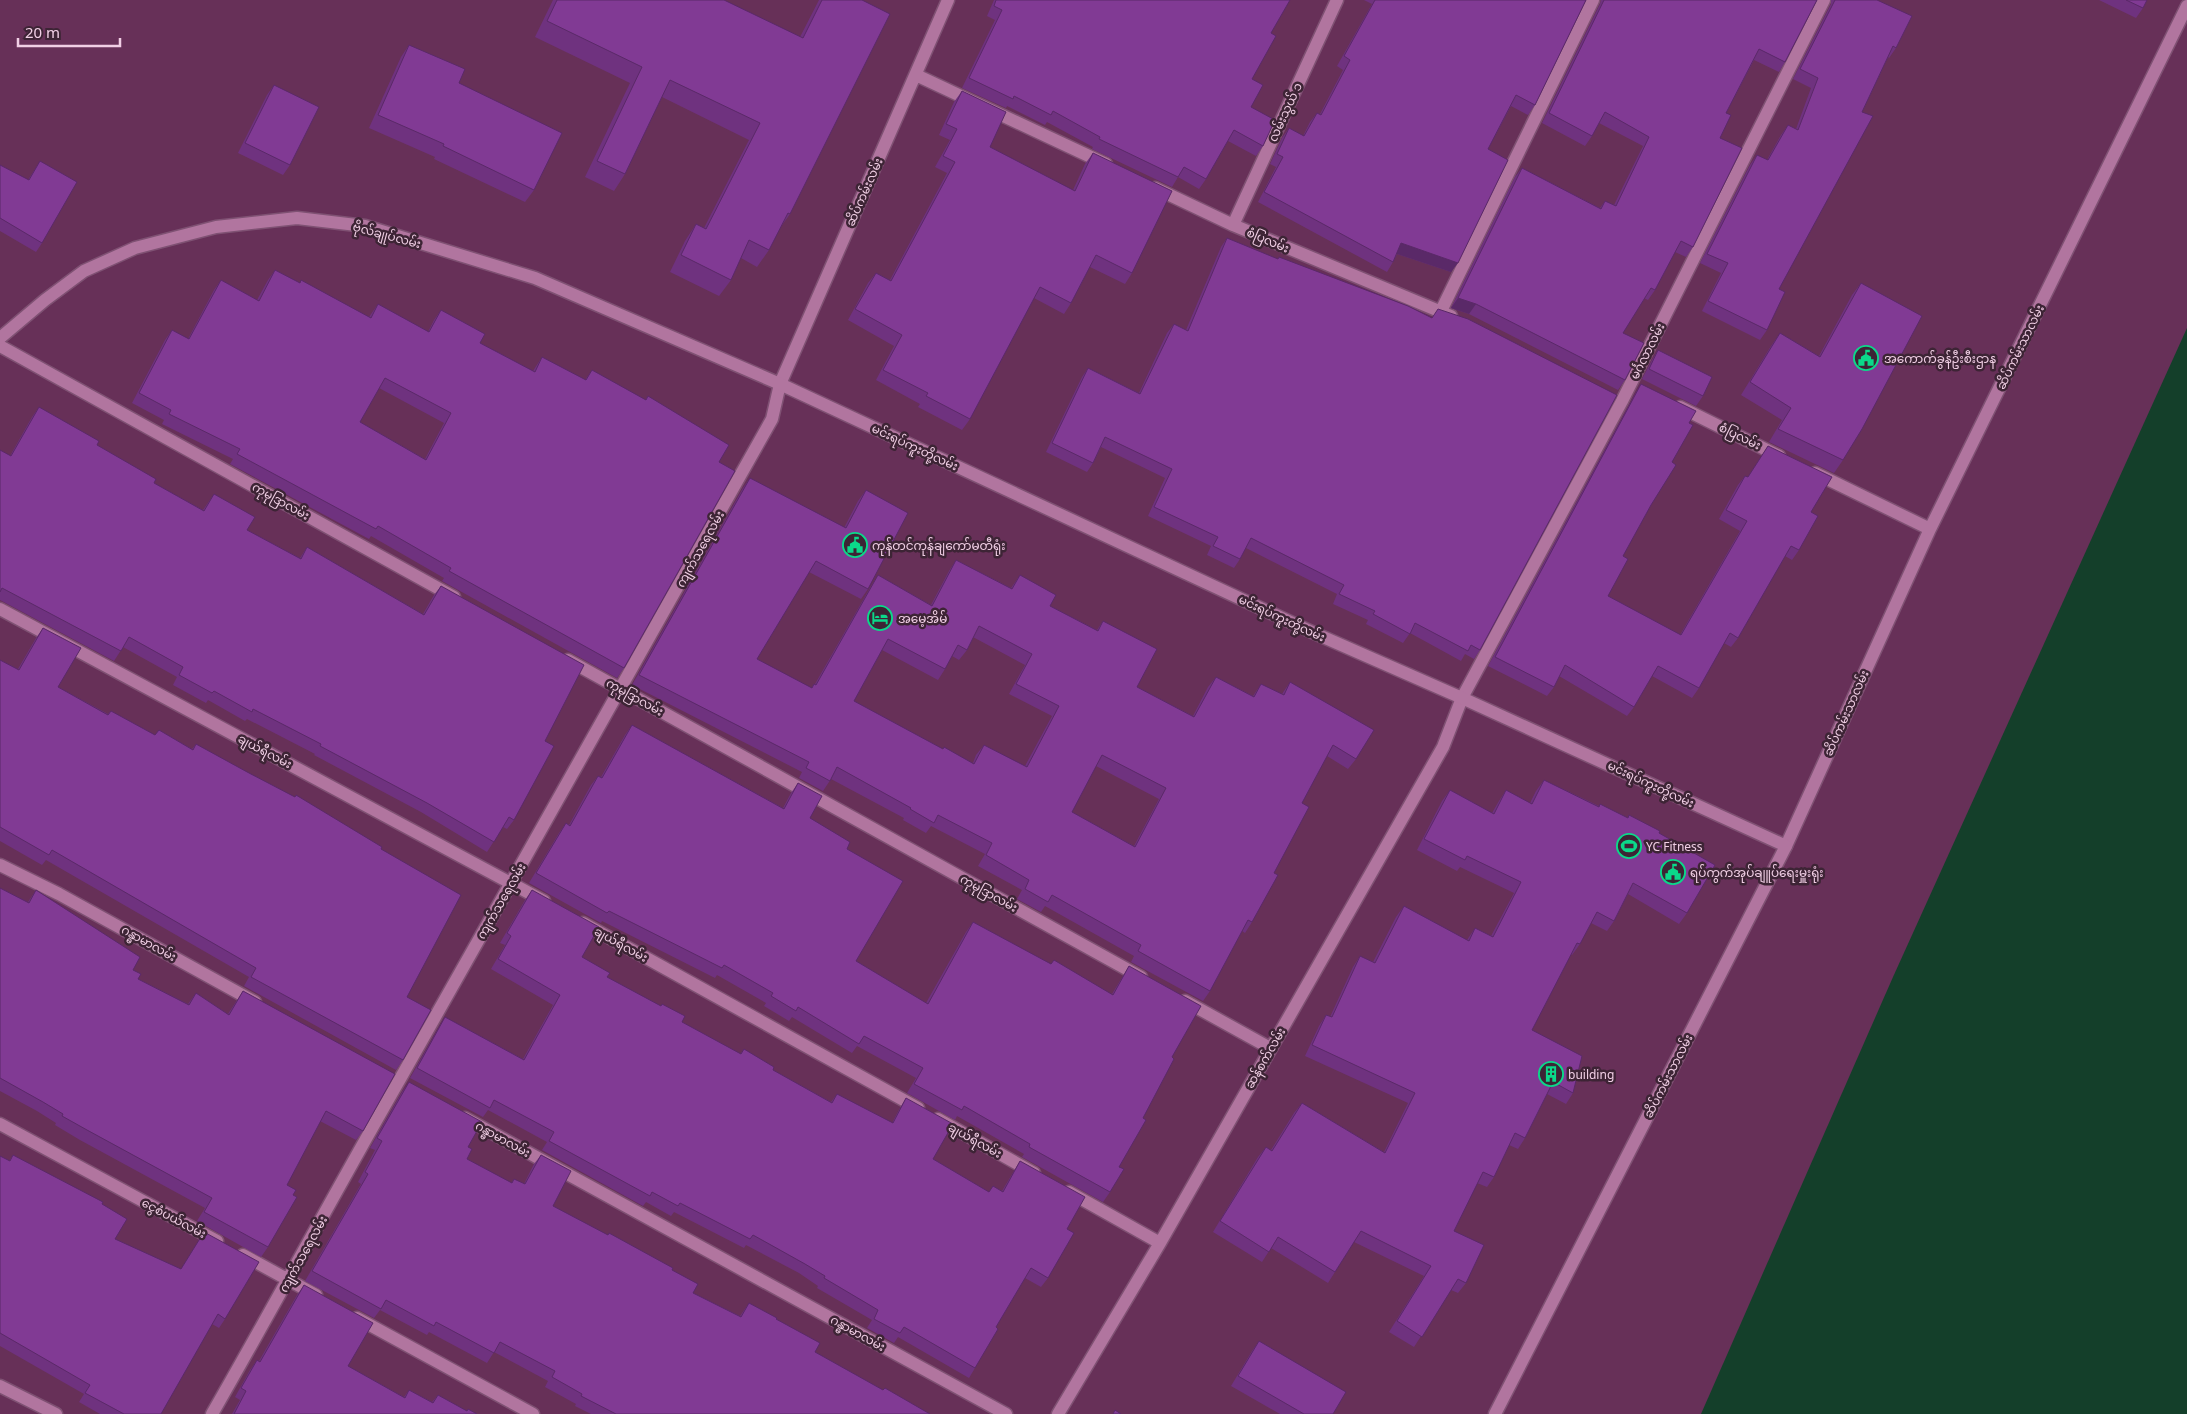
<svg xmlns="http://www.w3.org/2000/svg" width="2187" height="1414" viewBox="0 0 2187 1414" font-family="'Noto Sans','Noto Sans Myanmar',sans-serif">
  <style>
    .water { fill: #143f2a }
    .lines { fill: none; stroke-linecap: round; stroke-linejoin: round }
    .street-casing { stroke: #7f5173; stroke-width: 15 }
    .secondary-casing { stroke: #7f5173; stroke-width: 15 }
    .street { stroke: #b1759f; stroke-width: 12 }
    .secondary { stroke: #b1759f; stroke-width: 12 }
    .wall { fill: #6f327f; fill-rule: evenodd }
    .shaded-wall { fill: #5a2968 }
    .building { fill: #813a94; stroke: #5a2968; fill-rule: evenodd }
    .labels { text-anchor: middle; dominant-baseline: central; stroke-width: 5; stroke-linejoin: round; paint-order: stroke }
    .street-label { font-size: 12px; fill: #f1cfe5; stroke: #3d2435 }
    .poi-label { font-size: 12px; fill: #f1cfe5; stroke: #3d2435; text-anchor: start }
  </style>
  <rect width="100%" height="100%" fill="#673058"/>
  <!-- water -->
  <path class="water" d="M2187,328V1414H1701L1893,977Z"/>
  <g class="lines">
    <defs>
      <path id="street" d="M916,75L1106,164
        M1155,188L1233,225L1451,316
        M1233,225L1337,0
        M1440,313L1593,0
        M0,346L454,597
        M1680,407L1779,456
        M1815,473L1930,529
        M0,609L544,901
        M568,660L1141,977
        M1786,846L1930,529L2187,6
        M0,865L59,894L255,1002
        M583,923L918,1108
        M1185,1001L1270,1048
        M465,1118L1006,1414
        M938,1119L1034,1173
        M0,1124L217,1241
        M1069,1192L1160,1243
        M243,1255L316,1295
        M357,1318L533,1414
        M0,1386L56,1414
        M212,1414C276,1303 336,1190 400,1079C524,859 649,640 772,419L780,384L948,0
        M1058,1414L1160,1243L1443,747L1462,698L1622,401L1824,0"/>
      <path id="secondary" d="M0,338L45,300L84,271L135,248L216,227L297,218L365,226L535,278L780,384L1314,633L1462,698L1786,846L1495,1414"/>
    </defs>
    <!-- street casing -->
    <use href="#street" class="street-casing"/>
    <!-- secondary casing -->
    <use href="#secondary" class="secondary-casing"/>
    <!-- street -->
    <use href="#street" class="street"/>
    <!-- secondary -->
    <use href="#secondary" class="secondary"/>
  </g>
  <!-- wall -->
  <path class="wall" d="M553,0H724L800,37L819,0H862L790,214L780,228L769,250L757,267L741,258L731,280L719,296L670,272L685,241L696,224L704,228L749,140L662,97L625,174L614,191L585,177L630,83L535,37Z
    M994,0H1290L1271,33L1252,79L1251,107L1263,146L1256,156L1228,141L1206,179L1199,189L1178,177L1172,187L1092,149L1093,147L1047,122L1045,125L1007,106L1006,108L962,88L995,20L987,16Z
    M1364,0H1586L1535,105L1528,115L1511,106L1488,149L1451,272L1397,254L1393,262L1387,272L1258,202L1276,167L1270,164L1282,138L1289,128L1303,136L1310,122L1317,113L1320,114L1343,70L1337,66L1372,4Z
    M1601,0H1817L1785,62L1779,72L1754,60L1726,113L1720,138L1693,247L1686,257L1675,252L1655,290L1648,300L1644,298L1623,333L1625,380L1618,390L1469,314L1451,308L1515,177L1522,168L1600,208L1605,201L1614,205L1643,146L1599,123L1592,136L1585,146L1542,123L1600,4Z
    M1831,0H1877L1896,48L1889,58L1888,57L1779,289L1767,330L1760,340L1702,311L1721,273L1700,263L1750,165L1757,155L1767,160L1781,135L1788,125L1796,129L1811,88L1793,79L1831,4Z
    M2099,0H2147L2143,8L2136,18Z
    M409,45L459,83L534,190L525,202L434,159L435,157L369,128L401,57Z
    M274,85L290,165L283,175L238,153L267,95Z
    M962,91L990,147L1073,190L1085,164L1093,153L1132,273L1125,284L1090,267L1071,303L1064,314L1034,298L970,419L962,430L918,407L920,404L876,380L894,346L848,320L868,283L876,273L890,280L947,173L935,167L950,140L939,135L954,102Z
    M40,161L42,243L36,252L0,231V165L28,180Z
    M1227,238L1278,259L1279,257L1480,650L1474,659L1465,654L1461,661L1410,633L1403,643L1366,624L1368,620L1333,604L1337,594L1246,548L1240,559L1234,568L1207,555L1211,546L1148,516L1165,478L1101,447L1093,463L1087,472L1046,452L1082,377L1088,368L1139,393L1167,333L1174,324L1186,330L1221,247Z
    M275,270L300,283L369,317L378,304L428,332L434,320L441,310L480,343L533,371L542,357L585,380L592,370L645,400L648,396L719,462L624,668L617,678L442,581L444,578L371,536L369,539L230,464L233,459L162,424L164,420L132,403L165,340L172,330L188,339L214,290L221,280L257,300L268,280ZM379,388L444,423L425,459L360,422Z
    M1861,283L1843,460L1834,473L1769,442L1782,420L1741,395L1771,346L1780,333L1819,356L1852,295Z
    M1658,350L1703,396L1696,406L1642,379L1652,360Z
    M1641,384L1689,423L1672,462L1651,505L1623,556L1608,596L1680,635L1740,531L1719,519L1738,485L1745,476L1748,477L1768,446L1811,512L1799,550L1792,560L1785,556L1738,638L1731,647L1724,643L1699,688L1692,698L1652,676L1634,707L1627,716L1559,676L1554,687L1547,696L1488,666L1635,394Z
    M39,407L97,445L154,483L203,510L214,494L247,530L300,558L307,547L423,614L434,595L441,586L545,741L514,820L507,829L503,827L487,852L421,812L314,755L315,754L247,719L245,721L208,700L206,703L173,685L177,677L123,647L114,661L0,600V450L10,456L32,417Z
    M750,478L844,528L858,501L866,490L868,589L861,599L809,572L757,659L811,688L814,684H815L871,586L878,575L931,605L949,571L956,560L1011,588L1020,575L1050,606L1097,630L1103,621L1137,687L1193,716L1208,687L1216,677L1253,696L1261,684L1282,694L1290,682L1356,759L1348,769L1327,756L1302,803L1274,873L1252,922L1245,933L1242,931L1210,991L1203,1001L1131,962L1134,956L1045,906L1041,912L1017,899L1022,890L978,866L985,854L931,826L926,833L903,820L904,818L831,779L823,791L799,778L802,772L632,685L743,488ZM973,637L1025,665L1009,694L1052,716L1025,766L984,745L976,755L973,763L943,749L854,701L882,650L938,680L945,669L952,656L959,660L967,650ZM1096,766L1159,799L1134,846L1072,812Z
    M43,628L58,687L108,714L111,711L155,735L159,730L192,749L196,744L381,849L407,997L403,1060L396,1070L244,986L249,977L46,860L42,865L0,841V660L18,669L36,638Z
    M632,725L783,808L791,793L798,783L810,818L847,849L856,961L926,1003L966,932L973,922L1051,964L1112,994L1123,976L1129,966L1172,1057L1119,1167L1110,1192L1103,1202L1022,1157L1024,1154L957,1116L955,1120L907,1093L916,1078L857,1046L852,1053L792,1017L789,1021L764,1006L766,1003L717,975L715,978L602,921L601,923L529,883L559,833L566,823L569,825L591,785L598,776L601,777L625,735Z
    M1544,780L1599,806L1627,818L1629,815L1659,833L1687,913L1679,924L1628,894L1614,921L1607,931L1591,923L1580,944L1572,955L1571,954L1532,1030L1573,1093L1566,1104L1547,1094L1525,1138L1518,1149L1509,1145L1494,1177L1487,1187L1477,1183L1454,1231L1466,1283L1458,1293L1451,1290L1414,1347L1389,1332L1424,1276L1354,1242L1328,1283L1271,1248L1262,1262L1213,1232L1258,1157L1266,1147L1271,1150L1294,1113L1302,1103L1384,1152L1408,1103L1305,1056L1319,1026L1326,1015L1330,1017L1353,967L1360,956L1373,962L1396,917L1404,906L1467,940L1475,928L1491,936L1514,893L1460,867L1457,871L1417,850L1442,801L1450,790L1492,813L1499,801L1506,790L1530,803L1536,791Z
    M0,888L28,902L36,890L133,970L138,979L188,1004L196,993L228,1014L243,991L363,1131L356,1140L320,1121L287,1185L268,1247L261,1257L197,1221L205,1208L80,1140L55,1125L56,1123L37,1111L0,1091Z
    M532,890L582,957L607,977L682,1022L740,1054L744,1049L773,1070L831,1102L837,1094L892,1123L900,1108L906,1098L933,1159L989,1192L993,1186L1002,1191L1020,1161L1067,1229L1048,1278L1041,1287L1025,1278L996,1327L975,1368L969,1378L898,1337L894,1343L867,1328L872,1320L817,1288L818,1286L799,1273L746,1245L744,1248L674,1212L671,1216L646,1202L643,1206L542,1150L547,1142L488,1110L483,1117L410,1078L439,1027L445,1017L523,1059L553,1005L491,969L505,945L500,943L525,900Z
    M409,1082L468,1147L467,1159L511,1183L514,1179L524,1184L534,1164L541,1155L553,1206L672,1270L693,1293L740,1316L749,1303L776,1319L815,1352L883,1390L930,1414H591L575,1406L576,1404L545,1387L548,1381L494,1352L487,1363L429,1332L427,1335L380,1310L374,1318L305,1281L361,1184L358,1182L375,1150L370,1148L402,1092Z
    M13,1155L102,1204L115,1239L181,1269L204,1232L225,1319L219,1328L212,1324L161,1414H100L79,1402L84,1394L0,1346V1156L9,1161Z
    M304,1285L348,1366L404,1397L409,1390L432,1402L438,1395L467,1411L477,1414H232L240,1400L235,1397L250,1370L257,1360L259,1361L297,1295Z
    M1259,1341L1333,1414H1280L1231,1386L1252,1351Z"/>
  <!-- shaded-wall -->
  <path class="shaded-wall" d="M1401,243L1458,263L1451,272L1394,253Z
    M1458,298L1476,304L1469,314L1451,308Z"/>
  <!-- building -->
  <path class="building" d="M557,0H724L803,38L822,0H862L890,14L790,214L788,213L769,250L749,240L731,280L681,255L696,224L706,229L760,123L670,80L625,174L597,161L642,67L547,21Z
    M996,0H1290L1271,33L1276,36L1252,79L1263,85L1251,107L1275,120L1263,146L1234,130L1206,179L1184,167L1178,177L1099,139L1100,137L1053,111L1051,115L1014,96L1013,99L969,78L1002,10L994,6Z
    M1375,0H1586L1535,105L1516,95L1488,149L1508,160L1458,263L1401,243L1393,262L1264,192L1283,157L1277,154L1289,128L1304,136L1317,113L1321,115L1350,60L1344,56Z
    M1604,0H1817L1785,62L1759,49L1726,113L1731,115L1720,138L1742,148L1693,247L1681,241L1655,290L1651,288L1623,333L1644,343L1625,380L1476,304L1458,298L1522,168L1601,209L1605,201L1616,206L1649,137L1605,112L1592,136L1549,113Z
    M1835,0H1877L1912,16L1896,48L1893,46L1862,112L1873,116L1779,289L1785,292L1767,330L1708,301L1728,263L1707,254L1757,155L1768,160L1788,125L1798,130L1818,78L1800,69Z
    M2126,0H2147L2143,8Z
    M409,45L465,69L459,83L562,133L534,190L443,146L444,144L378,115Z
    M274,85L319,107L290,165L245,143Z
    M962,91L1006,112L990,147L1075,191L1093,153L1172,191L1132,273L1096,255L1071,303L1040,287L970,419L926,396L928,393L883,370L902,335L855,309L876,273L891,281L955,162L943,156L957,129L946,124Z
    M40,161L77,182L42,243L0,218V165L29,180Z
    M1227,238L1278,259L1279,257L1408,306L1432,318L1438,309L1468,319L1617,395L1480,650L1471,645L1468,651L1415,623L1410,634L1373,614L1375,611L1339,594L1344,585L1251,538L1240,559L1213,546L1218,537L1154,507L1172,469L1105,437L1093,463L1052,443L1088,368L1140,394L1174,324L1188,331Z
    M275,270L300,283L301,280L371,318L378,304L429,332L441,310L485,334L480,343L535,372L542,357L586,380L592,370L646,400L648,396L729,445L719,462L735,471L624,668L449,571L451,568L378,526L376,529L237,454L240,449L169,414L171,410L139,393L172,330L189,339L221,280L259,301ZM385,378L451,413L426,460L360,422Z
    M1861,283L1922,316L1862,429L1843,460L1778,429L1791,408L1750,382L1780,333L1820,357Z
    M1658,350L1712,377L1703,396L1649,369Z
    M1641,384L1696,411L1689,423L1693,425L1672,462L1676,465L1651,505L1623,556L1628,559L1608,596L1681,635L1747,521L1726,510L1745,476L1748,477L1768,446L1832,477L1811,512L1818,516L1799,550L1791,546L1738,638L1730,633L1699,688L1658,666L1634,707L1565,665L1554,687L1495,657Z
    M39,407L99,441L97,445L156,479L154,483L204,511L214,494L255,517L247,530L301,559L307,547L424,615L441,586L584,665L545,741L554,746L514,820L509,817L494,842L427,803L320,746L321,744L253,709L252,712L214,691L212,693L179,675L183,667L129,637L121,651L2,588L0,592V450L11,456Z
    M750,478L846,528L866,490L908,513L868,589L816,561L757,659L812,688L814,684L816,685L878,575L932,606L956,560L1012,589L1020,575L1056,595L1050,606L1098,631L1103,621L1157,649L1137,687L1194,717L1216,677L1254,697L1261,684L1284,695L1290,682L1374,730L1356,759L1333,745L1302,803L1309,807L1274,873L1278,875L1252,922L1248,920L1210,991L1138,951L1141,945L1052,895L1048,902L1025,889L1029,880L986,855L992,843L938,815L934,823L910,809L911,808L837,767L830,781L806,768L809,762L639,675ZM979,626L1032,654L1016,684L1059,706L1027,767L984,745L974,764L944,747L943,749L854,701L888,639L945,669L958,645L967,650ZM1102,755L1166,788L1135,847L1072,812Z
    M43,628L81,648L58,687L108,715L111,711L155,735L159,730L193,750L196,744L249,773L295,797L296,795L382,847L381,849L461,895L407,997L431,1010L403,1060L251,977L256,968L52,850L49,855L0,827V660L19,670Z
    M632,725L784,809L798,783L822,796L810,818L850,842L847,849L903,881L856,961L928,1004L973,922L1051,964L1054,960L1113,995L1129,966L1201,1006L1172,1057L1174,1059L1143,1118L1146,1120L1119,1167L1124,1169L1110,1192L1029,1147L1030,1144L964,1106L962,1110L914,1084L923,1068L864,1036L859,1044L798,1007L796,1011L771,996L773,993L724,965L722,968L609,911L607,913L536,873L566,823L570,826L598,776L602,778Z
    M1544,780L1599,807L1600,804L1628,818L1629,815L1660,831L1659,833L1715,865L1687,913L1633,883L1614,921L1597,912L1580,944L1577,943L1532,1030L1582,1056L1573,1093L1553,1082L1525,1138L1515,1133L1494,1177L1483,1172L1454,1231L1484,1245L1466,1283L1458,1279L1422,1337L1397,1321L1431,1266L1361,1231L1335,1272L1278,1237L1269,1252L1220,1221L1266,1147L1272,1151L1302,1103L1385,1153L1415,1093L1312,1045L1326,1015L1332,1017L1360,956L1375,963L1404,906L1469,941L1475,928L1493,937L1521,882L1467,856L1465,860L1424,839L1450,790L1494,814L1506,790L1532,804Z
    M0,888L29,903L36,890L140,957L133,970L141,974L138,979L189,1005L196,993L229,1015L243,991L395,1074L363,1131L326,1111L287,1185L296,1190L293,1195L297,1197L268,1247L204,1212L212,1198L87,1130L62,1116L63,1114L43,1102L0,1078Z
    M532,890L599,927L582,957L610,973L607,977L661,1006L662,1004L685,1016L682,1022L741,1054L744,1049L774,1067L773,1070L832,1103L837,1094L893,1123L906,1098L953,1124L933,1159L989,1192L993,1186L1003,1192L1020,1161L1085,1197L1067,1229L1074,1233L1048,1278L1031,1268L996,1327L998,1329L975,1368L904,1327L900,1333L874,1319L878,1310L824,1278L825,1276L805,1264L753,1235L750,1239L680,1203L678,1206L652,1192L650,1196L549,1141L554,1132L494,1100L490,1108L417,1068L445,1017L524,1060L560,995L498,959L511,936L507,933Z
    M409,1082L482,1122L468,1147L472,1149L467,1159L512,1183L514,1179L525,1184L541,1155L571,1171L553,1206L608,1235L609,1233L673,1268L672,1270L698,1284L693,1293L741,1317L749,1303L777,1318L776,1319L820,1343L815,1352L883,1390L885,1388L930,1414H616L581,1396L582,1394L552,1377L555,1371L500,1342L494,1353L436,1322L434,1326L386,1300L381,1309L312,1271L368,1174L365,1172L382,1141L377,1138Z
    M13,1155L103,1202L102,1204L127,1219L115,1239L181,1269L204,1232L259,1262L225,1319L218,1314L161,1414H124L85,1393L90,1385L0,1333V1156L10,1161Z
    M304,1285L373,1323L348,1366L405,1398L409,1390L433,1403L438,1395L467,1411L468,1409L477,1414H234L246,1391L241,1388L257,1360L260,1362Z
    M1259,1341L1346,1392L1333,1414H1304L1238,1376Z
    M1115,1410L1121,1414H1113Z"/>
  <!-- icons -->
  <defs>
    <symbol id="civic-ring" viewBox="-11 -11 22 22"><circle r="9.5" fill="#3d2435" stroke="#0bd98a" stroke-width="1.5"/><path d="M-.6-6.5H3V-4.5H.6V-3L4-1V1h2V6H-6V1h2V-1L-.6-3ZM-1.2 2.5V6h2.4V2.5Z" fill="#0bd98a"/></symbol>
    <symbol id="hotel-ring" viewBox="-11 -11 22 22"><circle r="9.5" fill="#3d2435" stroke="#0bd98a" stroke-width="1.5"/><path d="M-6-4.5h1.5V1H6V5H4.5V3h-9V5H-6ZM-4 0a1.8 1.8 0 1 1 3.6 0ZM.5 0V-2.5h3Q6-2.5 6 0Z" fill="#0bd98a"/></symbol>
    <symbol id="stadium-ring" viewBox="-11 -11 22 22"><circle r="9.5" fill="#3d2435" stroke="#0bd98a" stroke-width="1.5"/><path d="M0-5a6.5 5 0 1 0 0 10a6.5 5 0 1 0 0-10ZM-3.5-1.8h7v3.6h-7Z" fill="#0bd98a"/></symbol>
    <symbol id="building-ring" viewBox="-11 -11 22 22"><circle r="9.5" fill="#3d2435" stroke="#0bd98a" stroke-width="1.5"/><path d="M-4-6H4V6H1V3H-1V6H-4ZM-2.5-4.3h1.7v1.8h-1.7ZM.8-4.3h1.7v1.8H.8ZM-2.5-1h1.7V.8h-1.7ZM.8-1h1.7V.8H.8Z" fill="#0bd98a"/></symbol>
  </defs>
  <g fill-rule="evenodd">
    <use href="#civic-ring" x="1852" y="344" width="28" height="28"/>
    <use href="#civic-ring" x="841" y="531" width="28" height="28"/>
    <use href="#hotel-ring" x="866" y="604" width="28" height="28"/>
    <use href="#stadium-ring" x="1615" y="832" width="28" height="28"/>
    <use href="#civic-ring" x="1659" y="858" width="28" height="28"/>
    <use href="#building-ring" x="1537" y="1060" width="28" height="28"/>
  </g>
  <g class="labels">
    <!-- street labels -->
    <g class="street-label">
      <text transform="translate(1285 112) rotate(-65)">လမ်းသွယ် ၁</text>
      <text transform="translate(864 192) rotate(-66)">ဆိပ်ကမ်းလမ်း</text>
      <text transform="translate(387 235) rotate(15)">ဗိုလ်ချုပ်လမ်း</text>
      <text transform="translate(1268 240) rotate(23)">စံပြလမ်း</text>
      <text transform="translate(2020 347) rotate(-64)">ဆိပ်ကမ်းသာလမ်း</text>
      <text transform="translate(1647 351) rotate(-63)">မင်္ဂလာလမ်း</text>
      <text transform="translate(1740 436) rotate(26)">စံပြလမ်း</text>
      <text transform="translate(915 447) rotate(25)">မင်းရပ်ကူးတို့လမ်း</text>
      <text transform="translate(281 501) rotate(29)">ကုမုဒြာလမ်း</text>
      <text transform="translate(700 549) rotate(-61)">ကျက်သရေလမ်း</text>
      <text transform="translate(1282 618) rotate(25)">မင်းရပ်ကူးတို့လမ်း</text>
      <text transform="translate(635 697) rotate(29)">ကုမုဒြာလမ်း</text>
      <text transform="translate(1846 713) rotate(-66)">ဆိပ်ကမ်းသာလမ်း</text>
      <text transform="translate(265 751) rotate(28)">ချယ်ရီလမ်း</text>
      <text transform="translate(1651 784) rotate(25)">မင်းရပ်ကူးတို့လမ်း</text>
      <text transform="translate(989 893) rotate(29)">ကုမုဒြာလမ်း</text>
      <text transform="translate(501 901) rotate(-60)">ကျက်သရေလမ်း</text>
      <text transform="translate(149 943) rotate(29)">ဂန္ဓာမာလမ်း</text>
      <text transform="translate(621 944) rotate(29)">ချယ်ရီလမ်း</text>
      <text transform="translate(1265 1058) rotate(-60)">ဆန်စက်လမ်း</text>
      <text transform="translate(1668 1076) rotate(-63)">ဆိပ်ကမ်းသာလမ်း</text>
      <text transform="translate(503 1139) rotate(29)">ဂန္ဓာမာလမ်း</text>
      <text transform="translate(975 1140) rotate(29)">ချယ်ရီလမ်း</text>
      <text transform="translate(174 1218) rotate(28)">ငွေစံပယ်လမ်း</text>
      <text transform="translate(303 1254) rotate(-61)">ကျက်သရေလမ်း</text>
      <text transform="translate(858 1333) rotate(29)">ဂန္ဓာမာလမ်း</text>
    </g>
    <!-- poi labels -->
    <g class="poi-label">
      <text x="1884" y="358">အကောက်ခွန်ဦးစီးဌာန</text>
      <text x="872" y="545">ကုန်တင်ကုန်ချကော်မတီရုံး</text>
      <text x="898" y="618">အမေ့အိမ်</text>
      <text x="1646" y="846">YC Fitness</text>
      <text x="1690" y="872">ရပ်ကွက်အုပ်ချူပ်ရေးမှူးရုံး</text>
      <text x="1568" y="1074">building</text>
    </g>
  </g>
  <!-- scale -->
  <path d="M18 38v8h102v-8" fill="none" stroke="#f1cfe5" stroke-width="2.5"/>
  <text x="25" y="38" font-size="15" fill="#f1cfe5" stroke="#3d2435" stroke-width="4" paint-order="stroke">20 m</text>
</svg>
